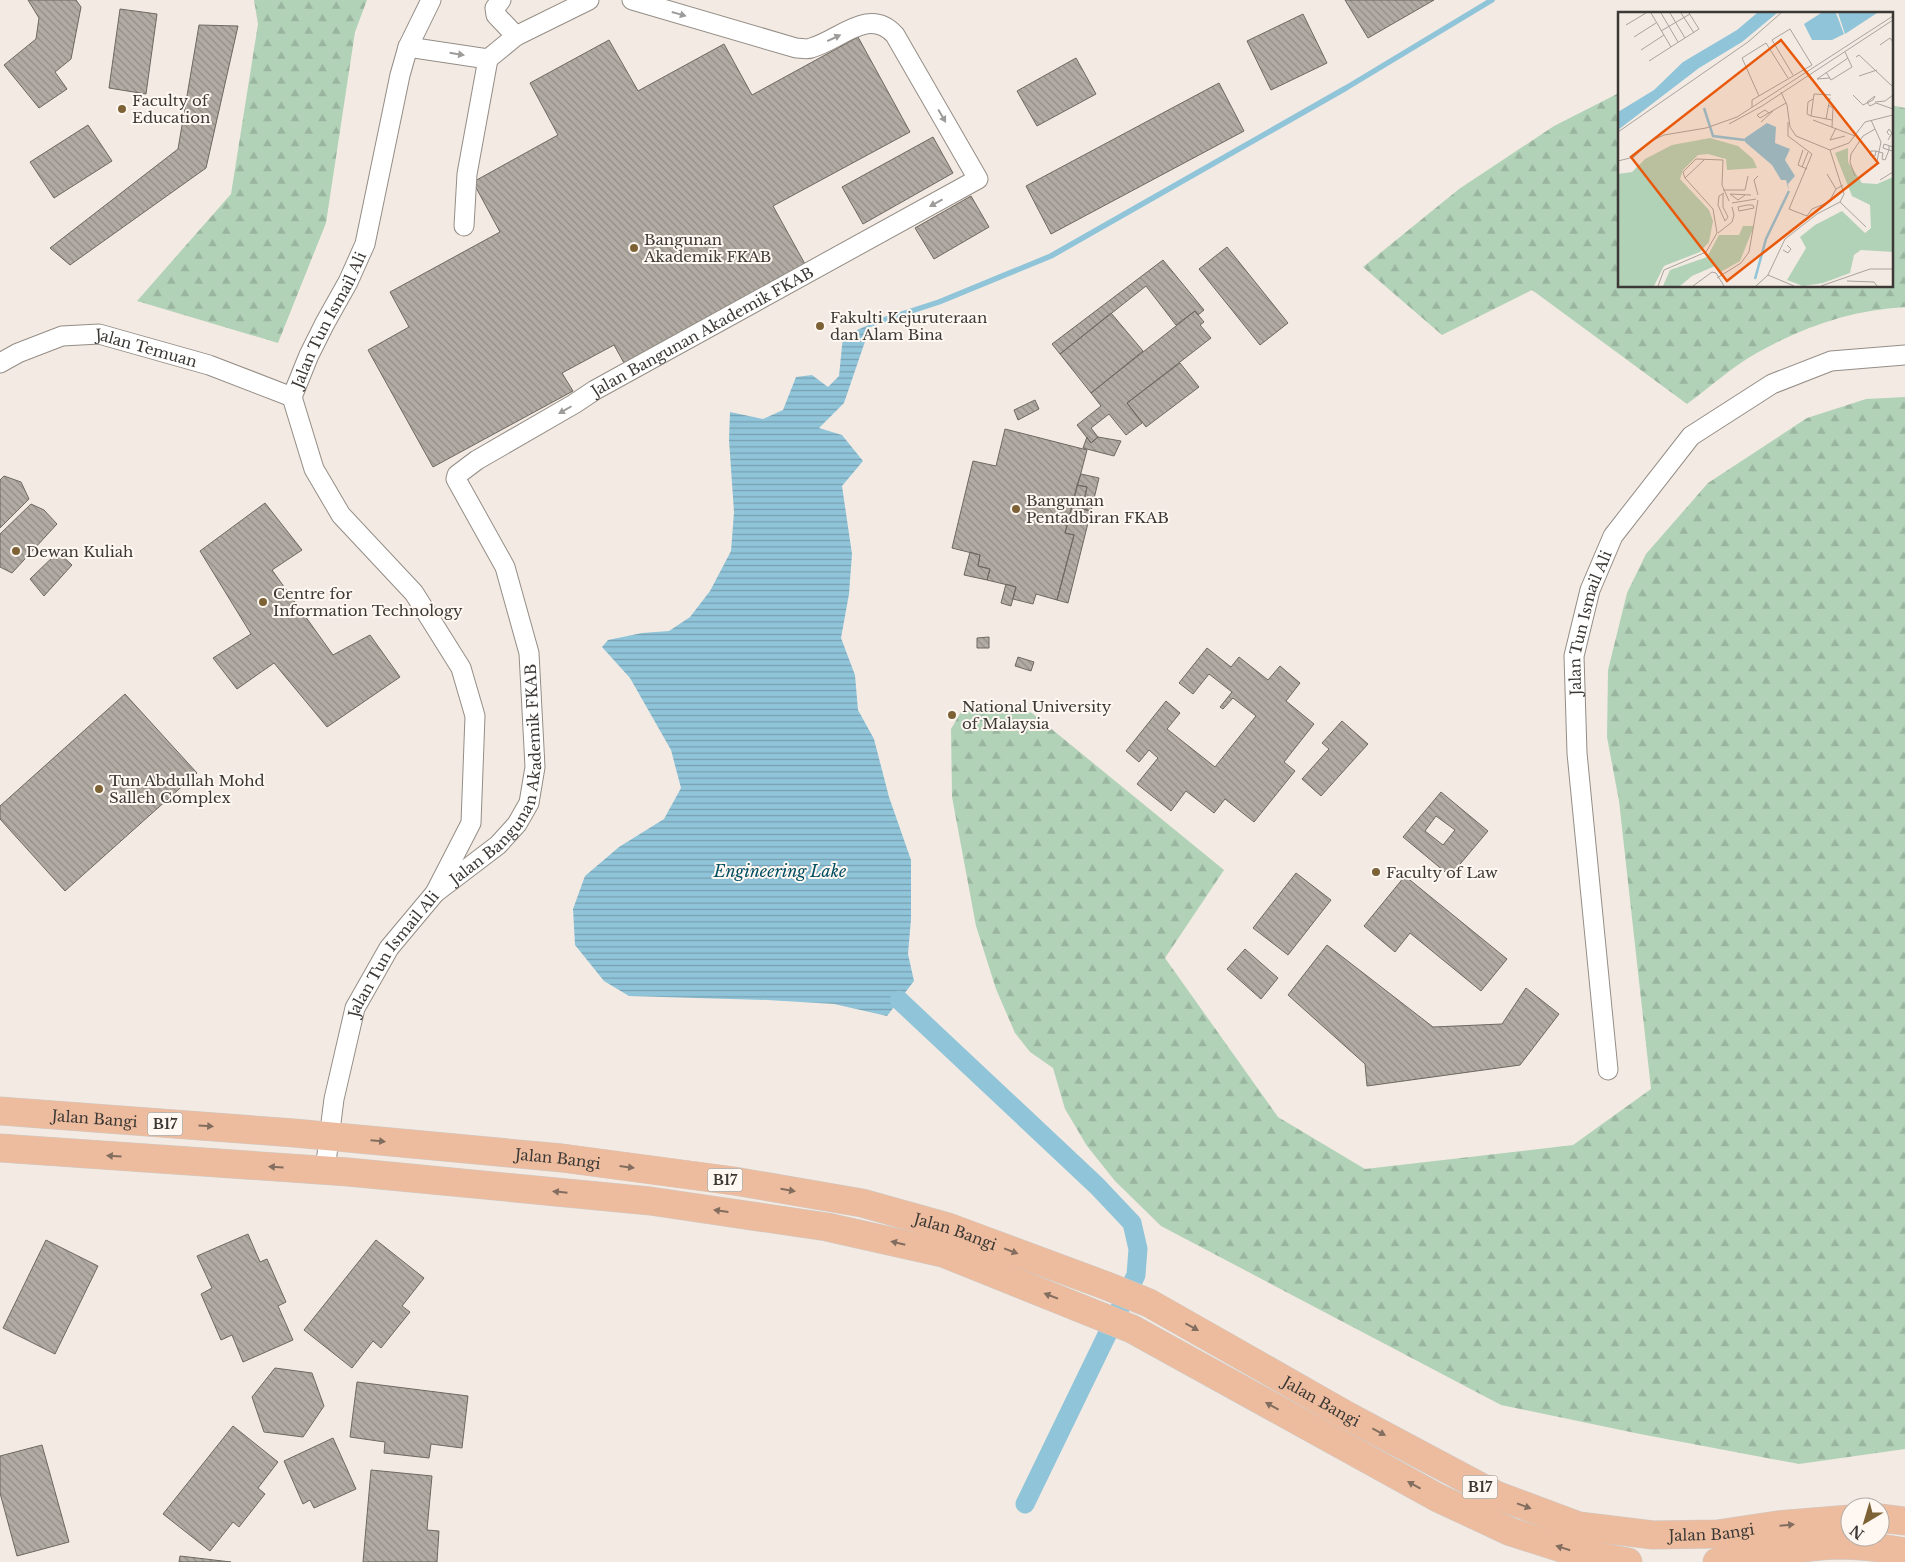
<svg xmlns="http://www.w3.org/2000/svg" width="1905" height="1562" viewBox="0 0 1905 1562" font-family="'Libre Baskerville',serif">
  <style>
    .forest { fill: url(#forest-firs) }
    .water { fill: url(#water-rules) }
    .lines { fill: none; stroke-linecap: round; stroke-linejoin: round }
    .stream { stroke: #90c4d9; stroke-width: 5.5 }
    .canal { stroke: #90c4d9; stroke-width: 19 }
    .building { fill: url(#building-back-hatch); stroke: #6d6860; fill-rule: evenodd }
    .street-casing { stroke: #948d86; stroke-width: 21 }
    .primary-casing { stroke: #cccbca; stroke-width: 29 }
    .street { stroke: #fff; stroke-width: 19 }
    .primary { stroke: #edbc9e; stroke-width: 28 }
    .oneway { fill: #9d9c9a }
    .oneway2 { fill: #826d5f }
    .poi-dot { fill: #7d6235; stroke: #fff8f2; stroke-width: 2 }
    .labels { text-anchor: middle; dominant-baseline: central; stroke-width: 4; stroke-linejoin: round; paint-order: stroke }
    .shield { fill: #fff8f2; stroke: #76726e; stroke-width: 1 }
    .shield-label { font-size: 14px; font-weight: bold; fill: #3b3835 }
    .poi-label { font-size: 15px; fill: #3b3835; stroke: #fff8f2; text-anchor: start }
    .street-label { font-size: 15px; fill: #3b3835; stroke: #fff8f2 }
    .water-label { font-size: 16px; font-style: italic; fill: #004d62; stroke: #fff8f2 }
    .inset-river { fill: none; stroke: #90c4d9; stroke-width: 2.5 }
    .inset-road { fill: none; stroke: #a9a39d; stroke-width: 1 }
    .view { fill: #e8590c; fill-opacity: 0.15; stroke: #e8590c; stroke-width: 2.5 }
    .inset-edge { fill: none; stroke: #3b3835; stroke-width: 2.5 }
  </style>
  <defs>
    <pattern id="forest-firs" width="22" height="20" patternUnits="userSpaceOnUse" patternTransform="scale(1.25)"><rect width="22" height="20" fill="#b2d2b8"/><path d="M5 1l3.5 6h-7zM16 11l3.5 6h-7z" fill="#9ab59f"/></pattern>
    <pattern id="water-rules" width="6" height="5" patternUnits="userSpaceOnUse" patternTransform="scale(1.25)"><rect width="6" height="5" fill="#90c4d9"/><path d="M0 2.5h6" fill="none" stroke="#77a0b1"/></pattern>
    <pattern id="building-back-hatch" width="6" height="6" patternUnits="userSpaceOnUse" patternTransform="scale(1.25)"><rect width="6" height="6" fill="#b1aba3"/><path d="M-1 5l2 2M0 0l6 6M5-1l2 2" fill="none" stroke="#918c86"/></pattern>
  </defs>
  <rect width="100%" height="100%" fill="#f3ebe3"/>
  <!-- forest -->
  <path class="forest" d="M254,0H367L355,32L326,223L278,343L137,301L231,194L258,24Z
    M1619,93V286H1891V105L1905,108V307C1852,310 1802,327 1755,354C1732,367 1709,388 1687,404L1532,290L1442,335L1363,267L1459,189L1554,126Z
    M1905,397V1449L1799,1464L1640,1434L1501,1405L1161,1226L1115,1181L1087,1146L1065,1109L1053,1068L1030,1052L1015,1033L996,989L976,926L952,797L951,729L962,710L980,703L1001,704L1032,713L1224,870L1165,958L1278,1117L1365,1169L1573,1145L1651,1089L1619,801L1607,737L1608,670L1627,593L1646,554L1708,483L1807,418L1866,399Z"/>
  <!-- water -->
  <path class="water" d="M871,324L844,403L819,428L842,435L863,461L842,486L852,554L849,594L841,638L855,675L858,710L874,739L889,797L911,860V919L908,954L914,981L887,1016L834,1004L767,1000L629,996L604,981L575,945L573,909L585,876L619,847L664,819L681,788L671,750L630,678L602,647L608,640L642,633L669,631L690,617L710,591L731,551L734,512L729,440L730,412L763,419L783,410L796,377L812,375L828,387L839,376L843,336Z"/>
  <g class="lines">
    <!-- stream -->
    <path class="stream" d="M871,324L939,302L1051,256L1346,88L1492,0"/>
    <!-- canal -->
    <path class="canal" d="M899,1000L1097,1186L1132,1223L1138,1249L1136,1275L1025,1504"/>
  </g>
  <!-- building -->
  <path class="building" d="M28,0H76L81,7L71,59L55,72L67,89L39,108L4,65L36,39L39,18Z
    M1345,0H1434L1368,38Z
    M120,9L157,14L146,94L109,88Z
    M1303,14L1327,63L1271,90L1247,41Z
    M199,25L238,26L206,168L70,265L50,248L178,149Z
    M858,37L910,132L773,206L805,264L624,363L614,345L562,373L573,391L433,467L368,350L409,327L390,292L500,232L473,182L558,135L530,83L609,40L638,91L724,44L752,95Z
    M1076,58L1096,94L1037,126L1017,91Z
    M1219,83L1244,131L1051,234L1026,186Z
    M88,125L112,161L54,198L30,162Z
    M933,137L953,173L863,224L842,187Z
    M971,196L989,227L934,259L915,228Z
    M1227,247L1288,323L1260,345L1199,269Z
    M1163,260L1204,310L1198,315L1195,311L1176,325L1146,286L1060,354L1052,344Z
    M1195,311L1204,322L1200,325L1211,338L1127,403L1142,423L1126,435L1109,414L1091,428L1098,437L1091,443L1077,425L1101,406L1091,393Z
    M1111,313L1143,351L1091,393L1060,354Z
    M1180,363L1199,387L1146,427L1127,403Z
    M1035,400L1039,409L1018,420L1014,410Z
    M1005,429L1087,450L1065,533L1074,535L1057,600L1036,594L1033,604L1013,599L1016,587L987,580L990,569L978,566L980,555L952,548L973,461L996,466Z
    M1087,437L1091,443L1098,437L1121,441L1114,456L1083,448Z
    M1081,474L1099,478L1091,511L1082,509L1087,487L1077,485Z
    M4,476L21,482L29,499L0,528V480Z
    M1077,485L1087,487L1082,509L1091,511L1068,603L1057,600L1074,535L1065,533Z
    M265,503L302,550L272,570L333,655L370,635L400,677L327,727L274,663L237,689L213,658L251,634L200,551Z
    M31,504L44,510L57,524L12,573L0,567V534Z
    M58,552L72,565L44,596L30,579Z
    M970,552L980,555L978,566L990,569L987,580L964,575Z
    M1006,584L1016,587L1011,606L1001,603Z
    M989,637V648H977V638Z
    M1207,648L1231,667L1239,657L1268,680L1280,666L1300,683L1286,701L1314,724L1284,762L1295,771L1254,822L1225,799L1214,813L1186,791L1171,811L1137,784L1158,758L1149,750L1139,762L1126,751L1166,701L1180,713L1167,729L1215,767L1256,716L1233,698L1223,709L1220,707L1232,692L1209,674L1193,694L1179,683Z
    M1018,657L1034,662L1031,671L1015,666Z
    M125,694L197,773L65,891L0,819V806Z
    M1342,721L1368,744L1321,796L1302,779L1329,749L1322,743Z
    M1441,792L1488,831L1450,876L1403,837ZM1436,816L1455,830L1443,845L1425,831Z
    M1296,873L1331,900L1288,955L1253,928Z
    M1405,876L1507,959L1481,991L1410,933L1395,952L1364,926Z
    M1327,945L1433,1027L1502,1024L1526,988L1559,1014L1520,1065L1367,1086L1365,1064L1288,995Z
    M1245,949L1278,978L1261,999L1227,969Z
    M248,1234L260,1262L267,1259L286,1302L278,1306L293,1340L243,1362L232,1335L221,1340L201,1294L212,1288L197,1256Z
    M46,1240L98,1266L55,1354L3,1328Z
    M376,1240L424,1278L402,1306L410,1312L381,1348L373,1341L352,1368L304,1330Z
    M275,1368L312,1373L324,1406L303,1437L264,1432L252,1397Z
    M357,1382L468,1396L462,1448L431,1444L429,1458L384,1453L385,1442L350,1437Z
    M233,1426L278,1462L258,1488L265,1494L239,1527L233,1522L210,1551L163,1514Z
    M333,1438L356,1489L314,1508L310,1500L303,1504L284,1461Z
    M42,1445L69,1542L17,1556L0,1493V1456Z
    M371,1470L432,1476L427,1530L439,1531L437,1562H363Z
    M180,1556L231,1562H179Z"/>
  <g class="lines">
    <defs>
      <g id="street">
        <path d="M501,0L495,8L496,15L516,36"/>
        <path d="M408,47L488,59L516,36L589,0"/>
        <path d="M464,226L467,174L488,59"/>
        <path id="s1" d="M0,363L18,353L62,336L99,334L209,365L292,397"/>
        <path id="s2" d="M435,893L498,845L517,824L529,803L535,767L529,653L505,567L456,479L457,475L477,460L574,404L595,390L978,179L895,35C869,6 840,40 811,48C807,50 801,48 796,48L632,0"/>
        <path id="s3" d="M1608,1070L1577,753L1574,656L1590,590L1613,536L1691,436L1772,384L1831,361L1905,355"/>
        <path id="s4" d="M325,1170L334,1099L355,1008L389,948L435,893L471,823L475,716L461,668L414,593L341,515L314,469L292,397L309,355L325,323L348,282L365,244L400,75L408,47L431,0"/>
      </g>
      <g id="primary">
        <path id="s5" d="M0,1111L294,1133L562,1158L734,1181L862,1203L948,1227L1107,1286L1149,1303L1346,1415L1496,1495L1579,1526L1653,1535L1717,1534L1777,1525L1850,1519"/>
        <path d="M0,1148L348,1172L650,1201L827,1227L943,1253L1132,1329L1438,1498L1511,1532L1574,1552L1628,1562"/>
        <path d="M1880,1518L1905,1521"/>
        <path d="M1717,1562C1757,1556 1799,1546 1840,1545C1862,1545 1883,1548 1905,1552"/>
      </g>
    </defs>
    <!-- street casing -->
    <use href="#street" class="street-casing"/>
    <!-- primary casing -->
    <use href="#primary" class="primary-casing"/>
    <!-- street -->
    <use href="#street" class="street"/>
    <!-- primary -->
    <use href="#primary" class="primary"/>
  </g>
  <!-- one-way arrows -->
  <defs><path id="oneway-solid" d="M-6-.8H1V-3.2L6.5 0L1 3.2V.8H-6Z" transform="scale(1.25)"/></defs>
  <g class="oneway">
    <use href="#oneway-solid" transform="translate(679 14) rotate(16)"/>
    <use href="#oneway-solid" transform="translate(834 38) rotate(-25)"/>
    <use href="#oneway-solid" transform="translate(457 54) rotate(9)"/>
    <use href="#oneway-solid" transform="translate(942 116) rotate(60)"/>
    <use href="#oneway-solid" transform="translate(936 203) rotate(151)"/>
    <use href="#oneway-solid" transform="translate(565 410) rotate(150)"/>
  </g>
  <g class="oneway2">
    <use href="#oneway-solid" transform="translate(206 1126) rotate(4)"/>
    <use href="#oneway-solid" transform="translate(378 1141) rotate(5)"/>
    <use href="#oneway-solid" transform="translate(114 1156) rotate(-176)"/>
    <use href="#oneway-solid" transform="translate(276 1167) rotate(-177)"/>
    <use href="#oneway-solid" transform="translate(627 1167) rotate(7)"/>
    <use href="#oneway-solid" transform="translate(788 1190) rotate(10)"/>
    <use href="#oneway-solid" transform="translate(560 1192) rotate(-174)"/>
    <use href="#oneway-solid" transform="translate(721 1211) rotate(-172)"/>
    <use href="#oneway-solid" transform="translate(898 1243) rotate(-167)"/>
    <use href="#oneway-solid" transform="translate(1011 1251) rotate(21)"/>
    <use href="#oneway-solid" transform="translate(1051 1296) rotate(-159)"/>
    <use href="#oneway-solid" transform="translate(1192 1327) rotate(29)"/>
    <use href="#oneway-solid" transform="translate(1272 1406) rotate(-151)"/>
    <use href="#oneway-solid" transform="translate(1379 1432) rotate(28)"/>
    <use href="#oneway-solid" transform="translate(1414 1485) rotate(-151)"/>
    <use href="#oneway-solid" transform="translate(1524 1506) rotate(20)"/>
    <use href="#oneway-solid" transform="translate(1787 1525) rotate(-5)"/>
    <use href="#oneway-solid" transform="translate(1563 1548) rotate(-163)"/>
  </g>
  <!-- markers -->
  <g class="poi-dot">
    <circle cx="122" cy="109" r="5"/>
    <circle cx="634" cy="248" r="5"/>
    <circle cx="820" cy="326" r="5"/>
    <circle cx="1016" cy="509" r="5"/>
    <circle cx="16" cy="551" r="5"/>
    <circle cx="263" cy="602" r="5"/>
    <circle cx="952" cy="715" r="5"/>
    <circle cx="99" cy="789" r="5"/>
    <circle cx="1376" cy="872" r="5"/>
  </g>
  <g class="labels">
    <!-- shield labels -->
    <g class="shield">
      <rect x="147.5" y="1112.5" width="35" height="23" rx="4"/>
      <rect x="707.5" y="1168.5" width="35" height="23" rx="4"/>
      <rect x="1462.5" y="1475.5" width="35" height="23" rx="4"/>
    </g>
    <g class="shield-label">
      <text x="165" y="1124">B17</text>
      <text x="725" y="1180">B17</text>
      <text x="1480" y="1487">B17</text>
    </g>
    <!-- poi labels -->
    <g class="poi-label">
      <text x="132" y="100">Faculty of<tspan x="132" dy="17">Education</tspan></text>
      <text x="644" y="239">Bangunan<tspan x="644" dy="17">Akademik FKAB</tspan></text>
      <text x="830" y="317">Fakulti Kejuruteraan<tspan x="830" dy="17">dan Alam Bina</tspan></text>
      <text x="1026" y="500">Bangunan<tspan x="1026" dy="17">Pentadbiran FKAB</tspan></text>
      <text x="26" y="551">Dewan Kuliah</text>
      <text x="273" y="593">Centre for<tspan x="273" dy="17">Information Technology</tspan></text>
      <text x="962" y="706">National University<tspan x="962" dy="17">of Malaysia</tspan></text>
      <text x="109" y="780">Tun Abdullah Mohd<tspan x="109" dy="17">Salleh Complex</tspan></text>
      <text x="1386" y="872">Faculty of Law</text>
    </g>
    <!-- street labels -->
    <g class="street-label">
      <text stroke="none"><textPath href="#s4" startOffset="951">Jalan Tun Ismail Ali</textPath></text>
      <text stroke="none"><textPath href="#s2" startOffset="761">Jalan Bangunan Akademik FKAB</textPath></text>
      <text stroke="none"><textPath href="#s1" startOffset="154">Jalan Temuan</textPath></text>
      <text stroke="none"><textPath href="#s3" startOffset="451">Jalan Tun Ismail Ali</textPath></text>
      <text stroke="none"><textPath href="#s2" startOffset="146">Jalan Bangunan Akademik FKAB</textPath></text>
      <text stroke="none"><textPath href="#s4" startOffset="231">Jalan Tun Ismail Ali</textPath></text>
      <text stroke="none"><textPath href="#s5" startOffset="95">Jalan Bangi</textPath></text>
      <text stroke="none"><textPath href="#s5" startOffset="560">Jalan Bangi</textPath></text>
      <text stroke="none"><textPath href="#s5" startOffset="965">Jalan Bangi</textPath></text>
      <text stroke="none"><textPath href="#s5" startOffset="1370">Jalan Bangi</textPath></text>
      <text stroke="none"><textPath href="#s5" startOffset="1790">Jalan Bangi</textPath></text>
    </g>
    <!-- water labels -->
    <g class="water-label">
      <text x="780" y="871">Engineering Lake</text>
    </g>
  </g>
  <!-- overview -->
  <g transform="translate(1618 12)">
    <rect width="275" height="275" fill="#f3ebe3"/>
    <path d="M92,126L120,134L135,147L139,156L109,158L108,147L90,142L80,143L65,158L62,167L91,198L95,209L91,230L82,240L46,254L36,274H0V162L14,160L27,147L54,133ZM230,136V150L244,171L259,172L275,165V240L243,238L236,243L232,261L205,271L185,274L169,268L188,236L182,225L197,213L224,199L247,221L253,216L252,193L234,184L217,141ZM125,214H136L122,249L101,261L97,254L74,264L62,274H45L52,258L89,245L101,223H121Z" fill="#b2d2b8"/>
    <path d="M139,1H159L124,30L81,56L0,118V100L36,78L65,50L119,18ZM203,1H218L226,22L214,28H194L186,12ZM220,1H259L227,22ZM149,111L158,115L157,131L172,137L167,148L177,164L170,172L171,179L168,168H163L154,153L127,130V126Z" fill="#90c4d9"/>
    <path class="inset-river" d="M86,96L95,124L127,128M137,267L148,227L171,179"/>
    <path class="inset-road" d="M33,1L53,35M43,1L60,30M52,1L67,26M63,1L76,21M8,13L28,1M43,19L72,2M16,25L38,11M262,33L272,26L275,30M23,38L46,23M238,45L241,43L275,75M31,49L81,17L71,1M208,60L213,68L234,55L227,40M241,64L259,58M212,66L199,67L230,46M213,83L196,82L193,104L214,108M235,83L245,93L255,88L257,84L249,90M141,84L124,46L148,31L170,66M249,90L252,94L258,91L275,97M257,90L267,89L275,83M210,93L215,96L214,115M134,95V88L194,53L172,17L154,28L175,63M151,101L147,98L139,103L142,106L168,91M193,104L189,102L190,90L195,87M208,107L212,86M195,108L237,124M253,108L263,130L259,149M143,110L155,99M170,110V124L194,142L171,197L189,204L194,197L211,190L218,177L225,173M111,112L144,94L275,8M218,116L212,128L227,124M0,120L130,30L163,1M270,128L274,121L271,117L269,120L271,123M271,134V138L265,136L266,132L275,135M185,138L180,153L189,157M212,138L231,131L247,110L275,103M258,139L257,144L252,143L253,139H258L261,140L265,141L264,147L267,148L271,138L275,139M0,149L16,145L33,129L46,123L88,116L119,105L275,4M184,155L190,140M209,162L218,177M140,164L136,168L140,183M237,164L232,150L233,142L245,124L257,117M67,166L65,160L78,147L105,148L104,173L111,189M67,166L86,148M262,168L275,160M105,178H127L130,164M106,181L101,184L100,193L107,209M105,182V195L110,205L107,209M112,182L133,183M112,182L120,188L127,183M222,190L248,215M114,191L138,187M129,193H135L136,196L121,199L120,195ZM100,221L114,210L116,203L114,195M165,238L170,241L173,237L169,233M98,261L106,274M150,263L176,274M99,266L123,251L131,240L140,188M229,269L256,270L259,274M40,274L46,258L88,240L99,221L95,197L67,166M75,274L94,260L98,261M138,274L150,263L167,227L199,202L222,190L226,182L212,138L178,124L172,115L169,93L163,80M203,274L252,257H275"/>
    <path class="view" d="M163,28L260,151L109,269L13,145Z"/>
    <rect width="275" height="275" class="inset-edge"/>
  </g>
  <!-- north arrow -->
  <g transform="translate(1865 1522) rotate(218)"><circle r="24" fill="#fff8f2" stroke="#b1aba6"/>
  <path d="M0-4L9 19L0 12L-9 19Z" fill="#7d6235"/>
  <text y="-8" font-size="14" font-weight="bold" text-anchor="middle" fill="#3b3835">N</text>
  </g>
</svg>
